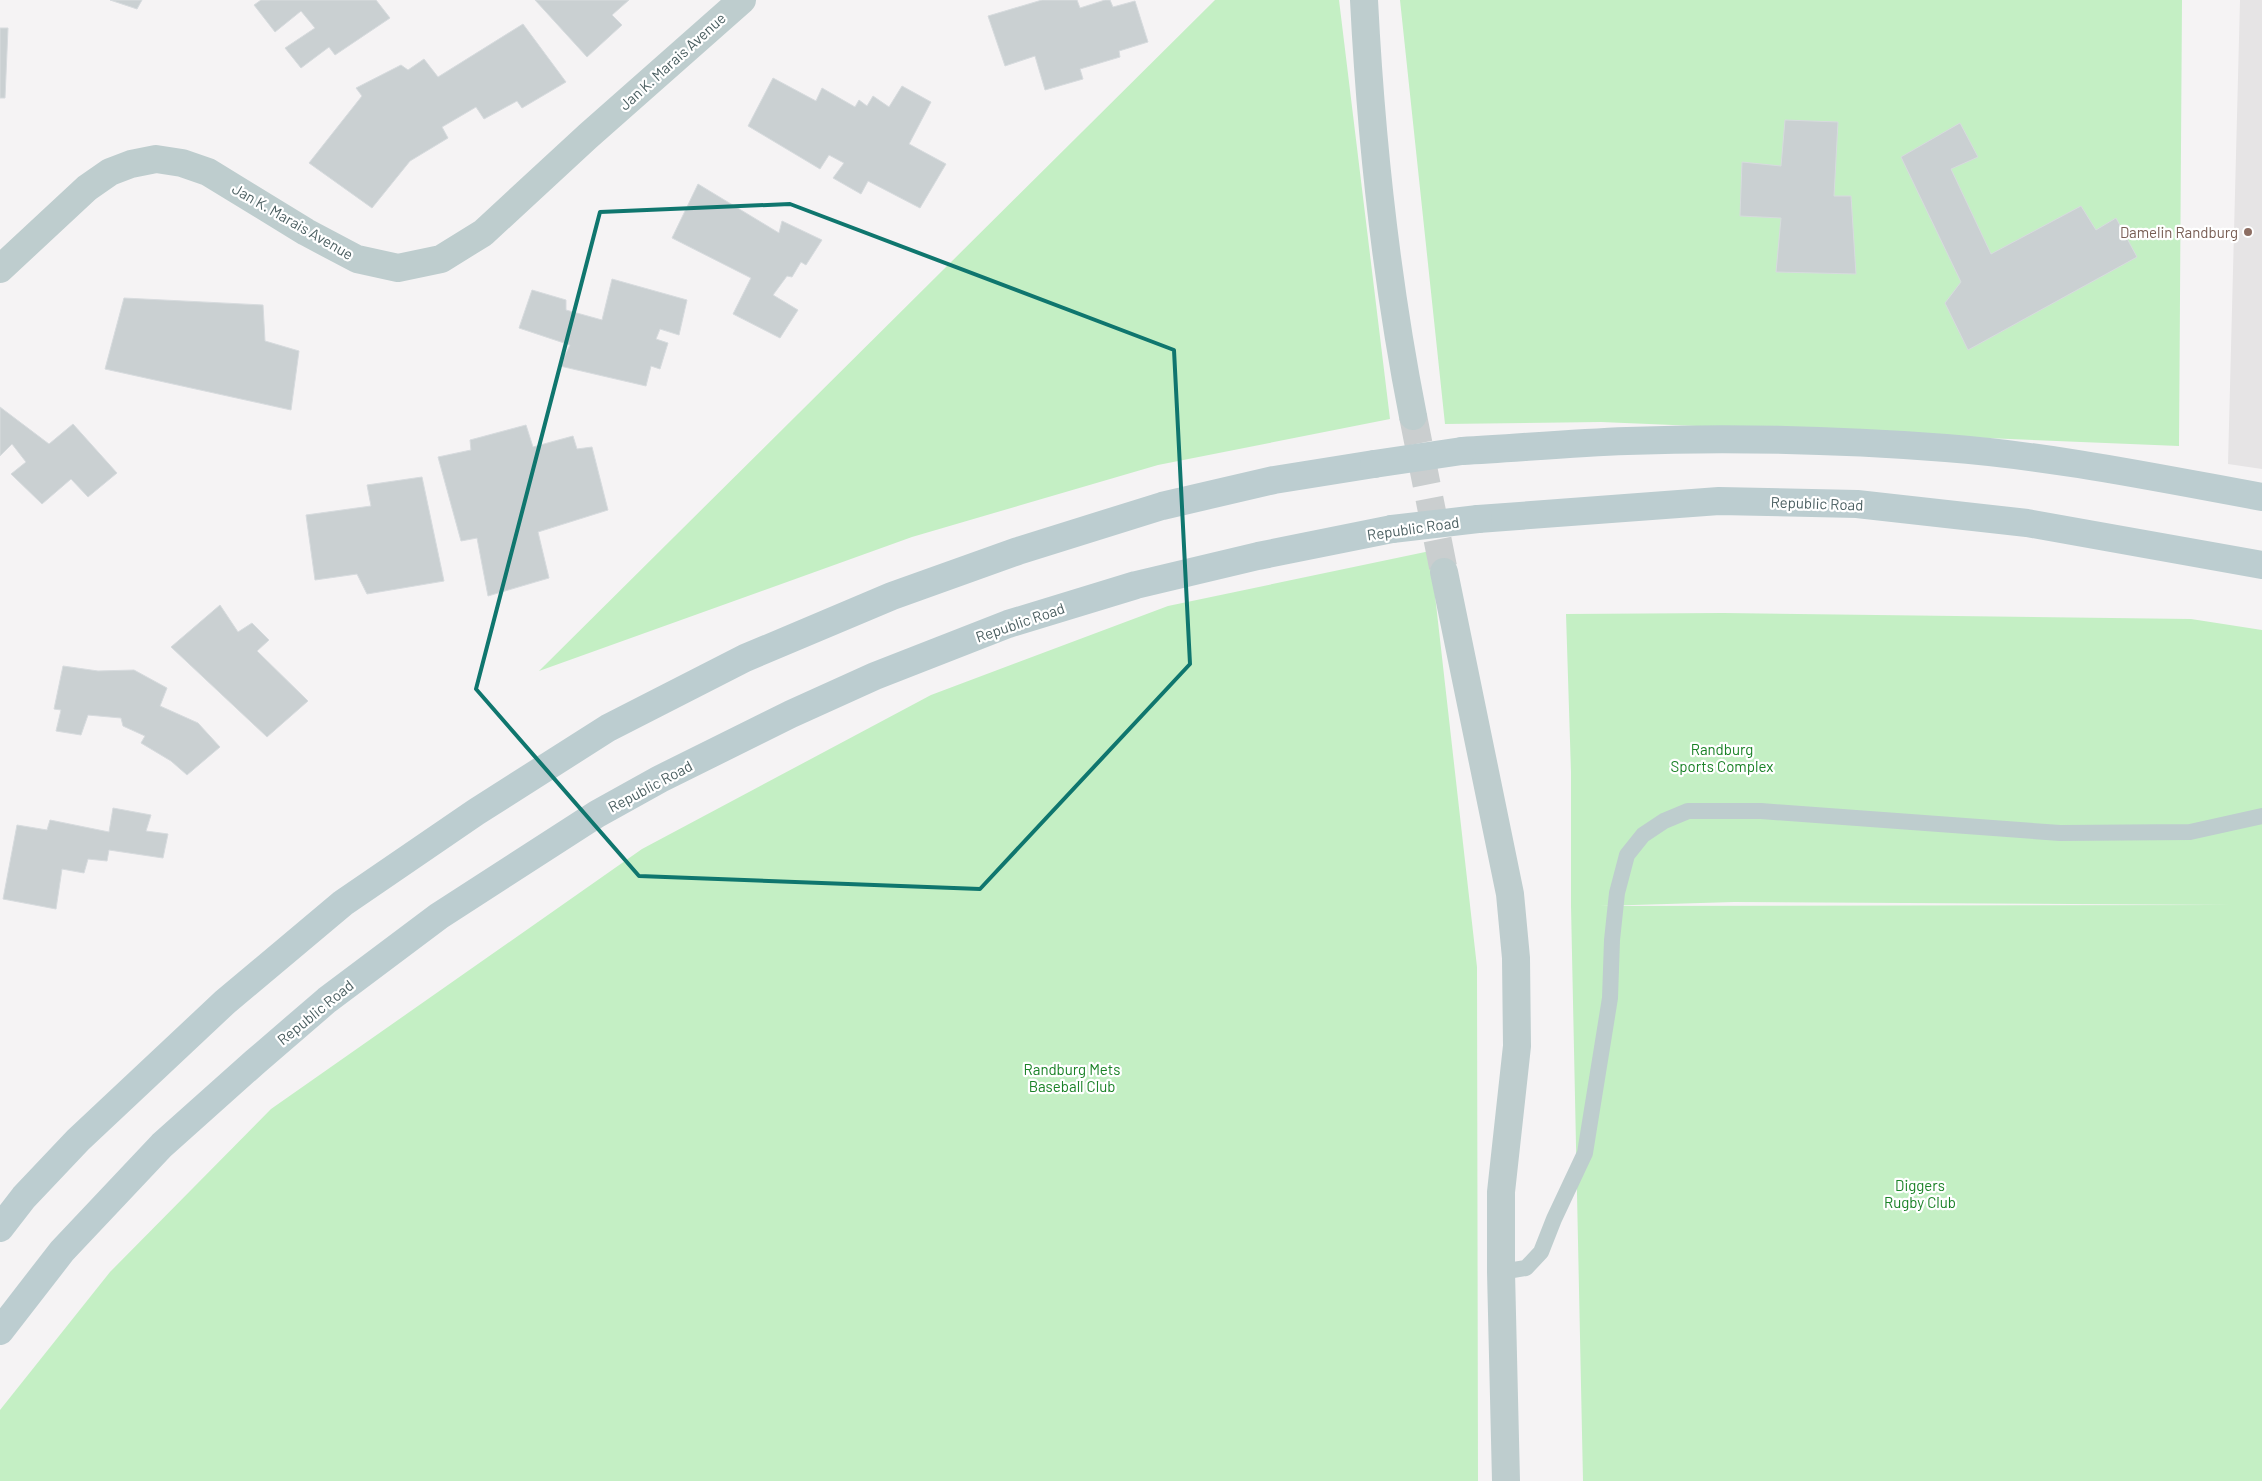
<svg xmlns="http://www.w3.org/2000/svg" width="2262" height="1481" viewBox="0 0 2262 1481" font-family="Barlow,sans-serif">
  <style>
    .education { fill: #e6e4e5 }
    .green { fill: #c4efc4; fill-rule: evenodd }
    .building { fill: #cad0d2; stroke: #d7dbde }
    .lines { fill: none; stroke-linecap: round; stroke-linejoin: round }
    .street-tunnel { stroke: #cacecf; stroke-width: 28; stroke-dasharray: 28 14; stroke-linecap: butt }
    .lane { stroke: #becdce; stroke-width: 16 }
    .street { stroke: #becdce; stroke-width: 28 }
    .secondary { stroke: #bccdd0; stroke-width: 28 }
    .secondary-bridge { stroke: #bccdd0; stroke-width: 28 }
    .marked { fill: none; stroke: #0f766e; stroke-width: 4; stroke-linejoin: round }
    .education-dot { fill: #8d6e63; stroke: #fff; stroke-width: 2 }
    .labels { text-anchor: middle; dominant-baseline: central; stroke-width: 4.5; stroke-linejoin: round; paint-order: stroke }
    .street-label { font-size: 15px; fill: #4a5e60; stroke: #fff }
    .education-label { font-size: 15px; fill: #785e54; stroke: #fff; text-anchor: end }
    .park-label { font-size: 15px; fill: #1a8227; stroke: #fff }
  </style>
  <rect width="100%" height="100%" fill="#f5f3f4"/>
  <!-- education -->
  <path class="education" d="M2240,0H2262V469L2228,464Z"/>
  <!-- green -->
  <path class="green" d="M1215,0H1339L1390,419L1158,465L912,537L539,671Z
    M1400,0H2182L2179,446L1601,422L1445,424Z
    M1430,551L1477,967L1478,1481H0V1410L110,1272L271,1109L642,849L931,695L1168,606Z
    M1723,613L2191,619L2262,630V1481H1583L1571,906V772L1566,614ZM1734,902L2231,905L1600,906Z"/>
  <!-- building -->
  <path class="building" d="M110,0H142L137,9Z
    M261,0H376L390,18L335,55L329,47L301,68L285,48L315,28L301,11L275,32L254,5Z
    M535,0H629L612,15L622,25L587,57Z
    M1042,0H1077L1080,8L1105,0H1110L1113,7L1135,1L1148,42L1119,51L1120,57L1080,69L1083,79L1045,90L1035,56L1005,66L988,16Z
    M523,24L566,82L522,108L517,101L484,119L476,107L442,127L448,138L410,161L372,208L309,163L362,96L356,88L401,65L408,70L424,59L438,77Z
    M0,28H8L5,98H0Z
    M773,78L816,101L822,88L855,107L859,100L867,106L873,96L889,107L902,86L931,102L909,144L946,164L920,208L868,181L861,194L833,178L844,163L829,155L820,169L748,126Z
    M1785,120L1838,122L1834,196H1851L1856,274L1776,272L1781,218L1740,216L1742,162L1781,166Z
    M1960,123L1978,157L1951,169L1991,254L2081,206L2096,230L2116,218L2137,257L1968,350L1945,303L1961,282L1901,157Z
    M698,184L779,233L782,221L822,240L806,265L801,262L792,277L787,276L773,295L798,310L780,338L733,314L751,278L672,238Z
    M612,279L687,300L679,335L660,329L656,339L668,343L660,369L651,366L646,386L560,366L570,345L519,328L532,290L566,300V310L602,320Z
    M124,298L263,305L265,341L299,351L291,410L105,369Z
    M0,407L49,444L73,424L117,473L88,497L71,479L42,504L11,474L26,462L12,444L0,456Z
    M526,425L533,447L573,436L577,449L592,447L608,510L538,532L549,578L488,596L477,538L461,541L438,457L471,450L470,440Z
    M422,477L444,581L367,594L357,574L315,580L306,515L371,506L367,485Z
    M220,605L238,632L252,623L269,640L257,651L308,701L267,737L171,647Z
    M63,666L98,671L134,670L167,688L160,706L198,723L220,747L187,775L171,761L141,743L145,736L123,726L121,718L88,715L81,735L56,731L61,710L54,709Z
    M113,808L151,815L146,831L168,834L163,858L109,850L107,861L88,859L84,873L62,869L56,909L3,899L17,825L47,830L50,820L109,832Z"/>
  <g class="lines">
    <!-- street-tunnel -->
    <path class="street-tunnel" d="M1413,416L1444,572"/>
    <!-- lane -->
    <path class="lane" d="M1501,1272L1526,1268L1541,1252L1554,1219L1585,1153L1610,998L1612,940L1617,893L1627,855L1643,835L1664,821L1688,811H1761L2060,833L2190,832L2262,816"/>
    <!-- street -->
    <path class="street" d="M1364,0C1371,139 1386,279 1413,416
      M0,269L87,188L110,172L131,164L156,159L182,163L208,172L306,232L357,259L398,268L441,259L483,233L588,136L742,0
      M1444,572L1510,894L1516,958L1517,1046L1501,1192V1272L1506,1481"/>
    <!-- secondary -->
    <path class="secondary" d="M1462,451C1517,448 1572,443 1627,441C1734,437 1840,440 1946,448C2052,456 2158,478 2262,497
      M1478,519L1719,501L1857,504L2027,523L2262,565
      M0,1228L24,1197L78,1140L225,1002L343,903L476,812L608,728L745,658L892,596L1018,551L1162,506L1274,480L1374,464
      M0,1331L62,1251L162,1145L255,1062L327,1000L439,916L597,814L660,779L791,714L875,676L1008,624L1136,585L1258,556L1392,529"/>
    <!-- secondary-bridge -->
    <path class="secondary-bridge" d="M1374,464L1462,451
      M1392,529L1478,519"/>
  </g>
  <!-- marked area -->
  <path class="marked" d="M790,204L1174,350L1190,664L980,889L639,876L476,689L600,212Z"/>
  <!-- markers -->
  <circle class="education-dot" cx="2248" cy="232" r="5"/>
  <g class="labels">
    <!-- street labels -->
    <g class="street-label">
      <text transform="translate(672 61) rotate(-42)">Jan K. Marais Avenue</text>
      <text transform="translate(293 221) rotate(30)">Jan K. Marais Avenue</text>
      <text transform="translate(1817 503) rotate(2)">Republic Road</text>
      <text transform="translate(1413 528) rotate(-8)">Republic Road</text>
      <text transform="translate(1020 622) rotate(-19)">Republic Road</text>
      <text transform="translate(650 786) rotate(-28)">Republic Road</text>
      <text transform="translate(315 1012) rotate(-39)">Republic Road</text>
    </g>
    <!-- education labels -->
    <g class="education-label">
      <text x="2238" y="232">Damelin Randburg</text>
    </g>
    <!-- park labels -->
    <g class="park-label">
      <text x="1722" y="749">Randburg<tspan x="1722" dy="17">Sports Complex</tspan></text>
      <text x="1072" y="1069">Randburg Mets<tspan x="1072" dy="17">Baseball Club</tspan></text>
      <text x="1920" y="1185">Diggers<tspan x="1920" dy="17">Rugby Club</tspan></text>
    </g>
  </g>
</svg>
